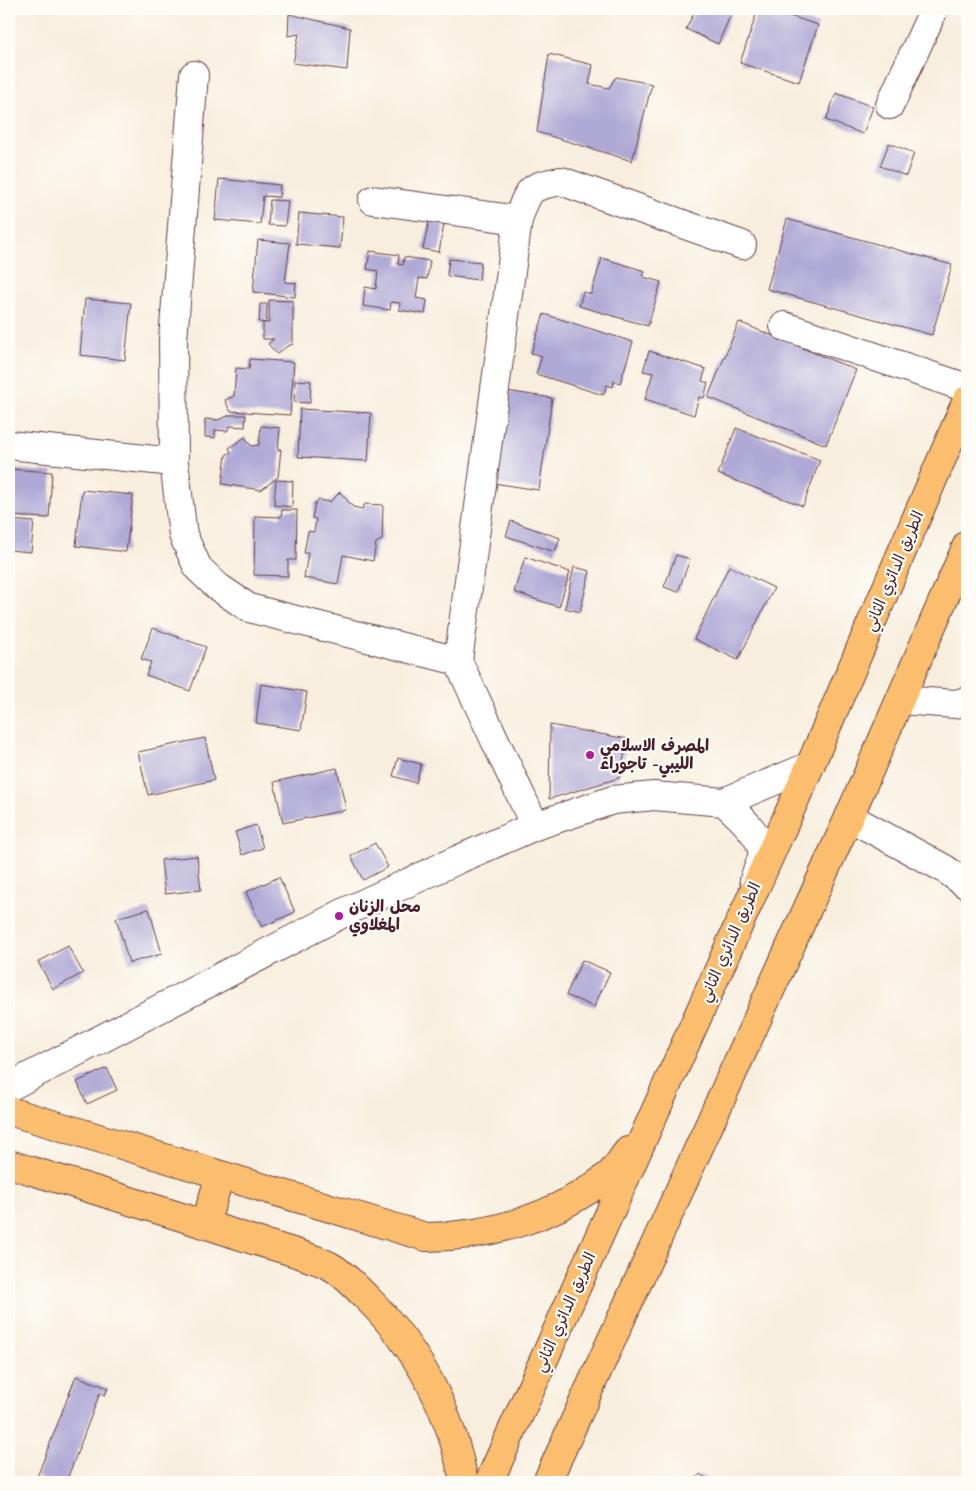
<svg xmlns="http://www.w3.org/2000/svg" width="976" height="1491" viewBox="0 0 976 1491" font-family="'Comic Neue','Playpen Sans Arabic',sans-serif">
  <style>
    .building { fill: #afa9d5 }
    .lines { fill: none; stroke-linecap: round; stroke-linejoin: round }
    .minor-casing { stroke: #643e46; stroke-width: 30 }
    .highway-casing { stroke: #643e46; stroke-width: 30 }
    .minor { stroke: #fff; stroke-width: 28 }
    .highway { stroke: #fabe6e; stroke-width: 28 }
    .poi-dot { fill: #b5179e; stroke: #fdfcf7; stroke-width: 2 }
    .labels { text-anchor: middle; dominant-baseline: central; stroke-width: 4.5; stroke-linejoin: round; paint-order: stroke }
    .street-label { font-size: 16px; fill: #4a1f2b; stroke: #fdfcf7 }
    .poi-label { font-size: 16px; font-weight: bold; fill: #4a1f2b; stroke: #fdfcf7; text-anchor: start }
  </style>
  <rect width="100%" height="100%" fill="#fdfcf7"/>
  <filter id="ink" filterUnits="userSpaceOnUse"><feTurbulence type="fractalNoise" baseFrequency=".02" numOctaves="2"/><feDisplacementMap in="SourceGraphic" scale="10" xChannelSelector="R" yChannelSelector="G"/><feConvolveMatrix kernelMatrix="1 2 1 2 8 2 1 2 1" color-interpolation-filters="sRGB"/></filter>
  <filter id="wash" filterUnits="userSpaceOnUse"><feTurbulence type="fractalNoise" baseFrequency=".0096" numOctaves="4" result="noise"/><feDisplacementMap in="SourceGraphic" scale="20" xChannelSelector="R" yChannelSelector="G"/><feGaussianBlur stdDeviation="1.12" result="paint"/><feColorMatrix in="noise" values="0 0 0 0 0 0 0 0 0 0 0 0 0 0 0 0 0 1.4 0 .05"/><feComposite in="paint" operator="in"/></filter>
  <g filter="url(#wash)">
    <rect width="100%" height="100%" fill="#f8eedd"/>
    <g id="blocks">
      <!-- building -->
      <path class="building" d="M696,9H720L731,14L718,44L686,29Z
        M758,9H768L818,25L799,82L740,63Z
        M289,14L350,28L347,70L293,63L299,34L288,36Z
        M549,54L593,65L589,84L609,88L616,77L652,84L632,161L537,132Z
        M836,93L873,107L863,134L826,120Z
        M889,143L914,153L906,176L880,166Z
        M219,179L280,185L279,197L263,196L260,224L215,220Z
        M270,200L288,201L285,226L268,225Z
        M299,213L343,217L340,248L296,244Z
        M430,216L445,219L439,252L423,249Z
        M787,219L952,265L932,335L767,289Z
        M258,240L290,243L285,282L296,283L295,297L253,292Z
        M370,251L399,255L398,264L403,265L404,257L430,261L427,279L419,278L416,298L427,300L425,314L399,310L400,303L391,302L390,310L363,306L365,287L376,289L378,271L367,269Z
        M602,258L645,271L643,277L661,282L648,326L579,306L583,292L591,294Z
        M449,259L481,262L479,280L447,276Z
        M85,299L131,303L125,360L80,355Z
        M269,300L293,301V344L286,347L277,354L268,344L274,339H263V323H269Z
        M260,304H267L266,323L259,322Z
        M544,314L633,342L620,383L614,381L613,387L607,385L603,395L536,374L542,356L531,353Z
        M739,322L856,370L826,445L708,397Z
        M649,351L706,369L702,381L708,383L704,398L699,397L694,415L645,399L653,373L643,371Z
        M250,359L294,362L290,415L230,411L225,400L234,396L236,368L249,369Z
        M295,380L311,381L310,403L294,402Z
        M506,391L552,398L539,490L493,483Z
        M300,409L371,413L368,461L298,457Z
        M230,415H246L245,427L230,426L227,431L215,430V438L205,437V419L218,420Z
        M261,426L280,428L278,450L281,449L278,477L261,490L222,484L226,455L231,452L229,448L245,437L251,446L259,445Z
        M736,428L820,460L803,506L718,474Z
        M9,469L52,472L49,518L9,516Z
        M276,480L293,481L292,507L274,505Z
        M82,490L133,495L126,552L76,546Z
        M340,492L353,507L362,509L365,504L383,505L382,540L376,543L373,561L343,555L338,584L304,578L308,553H304L308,531L314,532L316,519L312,518L315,503L319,500L330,502Z
        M282,510H297L296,560H288V576L254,575L255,516L281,517Z
        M9,520L34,522L31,552L9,550Z
        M511,521L560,538L555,552L506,536Z
        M676,555L690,559L678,592L664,587Z
        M525,557L570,572L559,607L514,592Z
        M729,566L774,588L738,660L694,639Z
        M574,567L590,571L580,612L565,608Z
        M153,628L206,647L190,691L146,675L151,662L141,659Z
        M261,684L307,692L301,730L256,723Z
        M550,725L628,739L619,778L549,799Z
        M205,738L214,780L148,795L138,752Z
        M398,758L421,764L416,783L393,776Z
        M337,768L346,810L283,823L274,782Z
        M256,825L263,848L242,855L235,832Z
        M375,843L388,867L363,880L351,856Z
        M197,856L201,890L165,894L161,860Z
        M279,877L295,912L262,927L246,892Z
        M149,909L162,954L129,963L116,918Z
        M68,946L83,973L53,989L38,962Z
        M582,960L610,972L594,1007L566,995Z
        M107,1068L117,1090L87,1104L77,1082Z
        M76,1376L108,1388L105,1395L100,1393L66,1482H49L37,1477Z
        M700,1474L711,1482H694Z"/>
    </g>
  </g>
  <g filter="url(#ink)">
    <use href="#blocks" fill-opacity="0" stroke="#643e46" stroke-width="1"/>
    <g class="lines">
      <defs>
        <path id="minor" d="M194,75L173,340L174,462L183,535L198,568L218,587L249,608L458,661
          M890,105L934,9
          M373,200L518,220
          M784,326L967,388
          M9,445L174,462
          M900,700L955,704L967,701
          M724,802C737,814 765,837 762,857C760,865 756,873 754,880
          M849,817L945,869L967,885
          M535,826L458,661L518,220C529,188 528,187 561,181L742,245
          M9,1087L349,910L457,860L535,826L613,800L654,796L724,802L810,766"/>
        <path id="highway" d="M9,1111L426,1237C491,1237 558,1216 609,1175C616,1169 622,1158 628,1151
          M9,1164C88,1188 168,1212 247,1238C273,1247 306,1254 330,1266C343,1273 356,1287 367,1298C418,1349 451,1411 464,1482
          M205,1224L220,1176
          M489,1482L810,766L967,400
          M547,1482L849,817L967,545"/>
      </defs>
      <!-- minor casing -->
      <use href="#minor" class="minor-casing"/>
      <!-- highway casing -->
      <use href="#highway" class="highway-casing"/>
      <!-- minor -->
      <use href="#minor" class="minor"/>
      <!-- highway -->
      <use href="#highway" class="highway"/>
    </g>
  </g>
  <!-- markers -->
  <g class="poi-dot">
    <circle cx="590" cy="755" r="5"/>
    <circle cx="339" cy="916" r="5"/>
  </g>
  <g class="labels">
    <!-- street labels -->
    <g class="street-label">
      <text transform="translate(894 571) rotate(-67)">الطريق الدائري الثاني</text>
      <text transform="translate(730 942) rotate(-66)">الطريق الدائري الثاني</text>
      <text transform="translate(565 1312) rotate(-66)">الطريق الدائري الثاني</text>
    </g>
    <!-- poi labels -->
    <g class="poi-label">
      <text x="600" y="746">المصرف الاسلامي<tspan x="600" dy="18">الليبي- تاجوراء</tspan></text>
      <text x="349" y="907">محل الزنان<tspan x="349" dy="18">المغلاوي</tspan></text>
    </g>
  </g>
  <!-- margin -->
  <rect width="976" height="1491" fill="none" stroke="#fdfcf7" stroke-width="30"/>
</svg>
